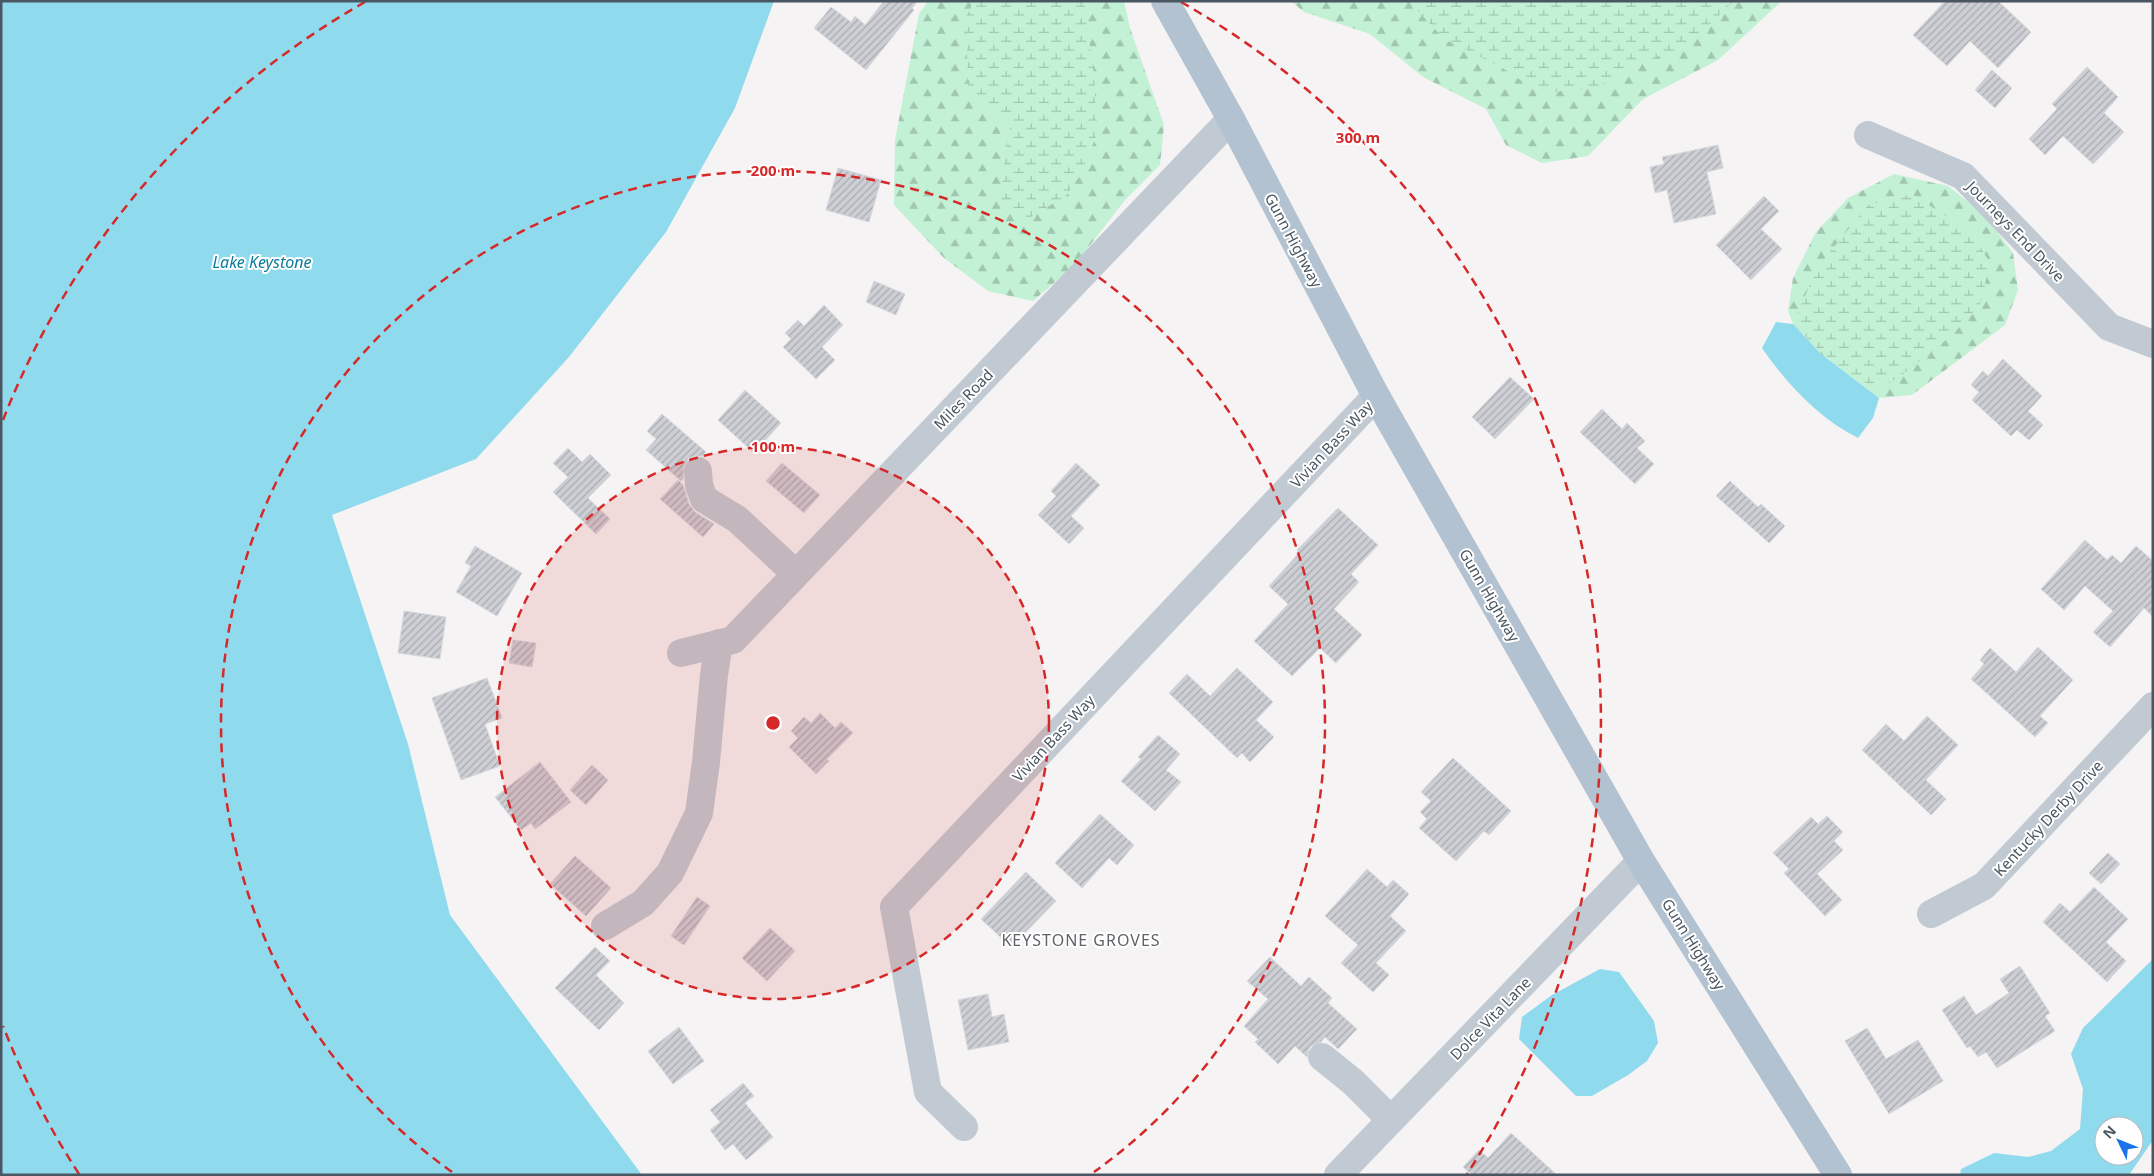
<svg xmlns="http://www.w3.org/2000/svg" width="2154" height="1176" viewBox="0 0 2154 1176" font-family="'Noto Sans',sans-serif">
  <style>
    .forest { fill: url(#forest-firs) }
    .wetland { fill: url(#wetland-marsh) }
    .water { fill: #90daee; fill-rule: evenodd }
    .building { fill: url(#building-hatch); stroke: #d7d9de }
    .lines { fill: none; stroke-linecap: round; stroke-linejoin: round }
    .minor { stroke: #c1cad2; stroke-width: 28 }
    .major { stroke: #b3c2d1; stroke-width: 28 }
    .ring { fill: none; stroke: #d62828; stroke-width: 2.5; stroke-dasharray: 9 6 }
    .labels { text-anchor: middle; dominant-baseline: central; stroke-width: 4; stroke-linejoin: round; paint-order: stroke }
    .street-label { font-size: 15px; fill: #4a5661; stroke: #fff }
    .water-label { font-size: 16px; font-style: italic; fill: #0c7c9b; stroke: #fff }
    .neighbourhood-label { font-size: 16px; letter-spacing: 1px; fill: #5f6368; stroke: #fff }
    .centre { fill: #d62828; stroke: #fff; stroke-width: 2.5 }
    .ring-label { font-size: 15px; text-anchor: middle; font-weight: bold; fill: #d62828; stroke: #fff; stroke-width: 4; stroke-linejoin: round; paint-order: stroke }
  </style>
  <defs>
    <pattern id="forest-firs" width="22" height="20" patternUnits="userSpaceOnUse" patternTransform="scale(1.25)"><rect width="22" height="20" fill="#c3f1d5"/><path d="M5 1l3.5 6h-7zM16 11l3.5 6h-7z" fill="#a0c6b0"/></pattern>
    <pattern id="wetland-marsh" width="20" height="14" patternUnits="userSpaceOnUse" patternTransform="scale(1.25)"><rect width="20" height="14" fill="#c3f1d5"/><path d="M1 5h8M5 5V1M11 12h8M15 12V8" fill="none" stroke="#a0c6b0"/></pattern>
    <pattern id="building-hatch" width="6" height="6" patternUnits="userSpaceOnUse" patternTransform="scale(1.25)"><rect width="6" height="6" fill="#cdcfd5"/><path d="M-1 1l2-2M0 6l6-6M5 7l2-2" fill="none" stroke="#a8abb0"/></pattern>
  </defs>
  <rect width="100%" height="100%" fill="#f5f3f3"/>
  <!-- forest -->
  <path class="forest" d="M928,1H1124L1130,28L1164,125L1160,165L1125,200L1074,266L1033,301L988,291L944,258L894,205L895,140L919,14Z
    M1291,1H1782L1718,60L1643,99L1588,156L1542,163L1506,145L1486,109L1423,77L1370,34L1304,12Z
    M1894,174L1948,186L1984,214L2013,253L2018,290L2005,325L1912,395L1879,398L1821,354L1793,324L1788,311L1793,278L1816,232L1848,198Z"/>
  <!-- wetland -->
  <path class="wetland" d="M974,1H1084L1094,75L1097,134L1081,174L1066,196L1022,222L1001,208L1003,172L1010,127L968,85L966,17Z
    M1409,1H1734L1687,46L1637,64L1596,88L1540,93L1501,67L1444,39Z
    M1912,194L1972,233L1990,263L1980,305L1951,336L1897,379L1877,388C1840,372 1820,352 1793,324L1817,268L1868,205Z"/>
  <!-- water -->
  <path class="water" d="M1,1H774L735,108L666,232L569,357L476,459L332,515L408,744L450,915L642,1175H1Z
    M1776,322L1793,324L1821,354L1879,398L1873,418L1858,438C1818,418 1787,384 1762,348Z
    M2153,959V1140L2129,1175H1960L1961,1169L1994,1153L2028,1157L2051,1151L2080,1129L2083,1089L2071,1054L2083,1028ZM2104,1126H2134V1156H2104Z
    M1600,969L1619,972L1654,1021L1658,1043L1647,1061L1628,1075L1592,1096H1576L1519,1039L1522,1017L1552,995Z"/>
  <!-- building -->
  <path class="building" d="M884,1H918L912,8L914,10L866,70L814,28L831,7L851,22L855,16L865,25Z
    M1945,1H1998L2031,32L1998,68L1970,41L1947,66L1913,35Z
    M2087,67L2118,97L2104,113L2124,132L2093,164L2063,136L2045,155L2029,139L2057,109L2052,104Z
    M1992,70L2012,88L1995,108L1975,90Z
    M1718,145L1723,168L1707,172L1716,214L1674,223L1667,190L1655,193L1650,167L1664,164L1662,157Z
    M838,168L881,180L869,222L826,210Z
    M1764,196L1779,211L1761,229L1782,249L1751,280L1716,245Z
    M874,281L905,294L896,315L866,302Z
    M824,305L843,325L822,347L835,360L816,379L783,347L791,339L785,333L798,320L804,326Z
    M2003,359L2042,396L2028,411L2043,425L2029,440L2017,430L2011,436L1972,400L1979,392L1971,385L1983,371L1988,376Z
    M1510,377L1534,399L1495,439L1472,417Z
    M745,390L781,423L754,453L718,420Z
    M1602,409L1622,429L1627,423L1645,441L1637,448L1654,464L1635,484L1580,432Z
    M662,414L706,452L702,456H696L689,458L684,465L683,479L681,481L646,450L656,439L647,431Z
    M568,448L582,462L590,454L611,475L588,498L610,519L596,534L553,492L568,477L553,463Z
    M782,463L820,495L804,513L766,481Z
    M1076,463L1100,485L1071,516L1084,528L1069,544L1038,515L1056,496L1051,491Z
    M678,480L683,485L689,504L695,512L714,524L703,537L660,499Z
    M1730,481L1758,507L1761,504L1785,526L1769,543L1716,496Z
    M1338,508L1378,545L1351,574L1359,582L1334,609L1362,635L1336,663L1320,648L1292,676L1254,641L1288,604L1269,586L1299,553L1297,550Z
    M2085,540L2107,560L2112,555L2121,563L2136,546L2153,561V617L2144,608L2110,647L2093,632L2113,611L2085,586L2064,610L2041,589Z
    M475,546L522,573L497,616L456,592L471,566L465,563Z
    M404,611L446,617L440,659L398,653Z
    M513,640L536,643L532,667L509,663Z
    M2038,647L2073,680L2040,716L2048,723L2035,737L1971,679L1984,664L1980,660L1990,648L2016,672Z
    M1237,668L1273,702L1256,720L1274,737L1250,762L1242,753L1237,758L1169,693L1187,674L1210,696Z
    M487,678L502,718L485,724L500,766L461,780L432,698Z
    M820,713L835,728L841,722L853,733L827,759L829,761L816,774L789,747L798,738L791,731L804,717L811,723Z
    M1927,716L1958,745L1926,780L1946,799L1931,815L1862,750L1886,724L1904,741Z
    M1158,735L1180,754L1166,770L1181,782L1155,811L1121,781L1141,759L1138,757Z
    M1453,758L1511,811L1489,835L1484,831L1456,861L1419,828L1427,819L1420,812L1431,801L1421,792Z
    M540,762L571,802L535,829L531,823L521,830L495,797Z
    M592,765L608,780L586,805L570,790Z
    M1100,814L1134,845L1117,865L1109,858L1082,888L1055,863Z
    M1827,816L1843,832L1834,841L1843,850L1817,874L1842,900L1825,916L1784,873L1789,869L1773,853L1811,817L1818,824Z
    M2108,853L2120,864L2101,884L2089,873Z
    M575,856L611,888L586,916L550,884Z
    M1367,869L1387,887L1393,880L1409,894L1390,916L1406,931L1376,963L1389,975L1373,992L1341,963L1358,945L1325,916Z
    M1026,872L1056,901L1011,947L981,919Z
    M2094,887L2128,919L2106,942L2126,961L2107,982L2043,922L2060,903L2070,912Z
    M697,897L710,906L684,945L671,936Z
    M770,928L795,951L767,981L742,958Z
    M595,947L610,961L596,975L624,1003L599,1030L555,988Z
    M1270,957L1301,986L1309,977L1332,998L1328,1003L1357,1029L1338,1049L1325,1037L1321,1042L1310,1047L1307,1057L1295,1046L1278,1064L1255,1042L1258,1039L1244,1026L1268,999L1247,981Z
    M2020,966L2050,1013L2045,1016L2055,1031L1997,1068L1986,1052L1978,1057L1970,1046L1967,1048L1942,1010L1964,996L1976,1015L2009,993L2000,979Z
    M988,994L992,1017L1004,1014L1009,1042L968,1050L958,1000Z
    M679,1027L704,1061L673,1084L648,1051Z
    M1867,1028L1886,1059L1918,1040L1943,1081L1889,1114L1845,1041Z
    M743,1083L754,1096L745,1103L773,1137L746,1160L733,1144L725,1150L710,1130L720,1122L710,1110Z
    M1511,1133L1557,1175H1472L1463,1167L1479,1150L1488,1158Z"/>
  <g class="lines">
    <!-- minor -->
    <path class="minor" d="M1868,135L1963,176L2109,327L2153,344
      M698,471L699,485L704,499L737,519L796,574
      M681,653L733,640L1231,119
      M1931,914L1984,886L2153,706
      M605,926L643,903L670,873L699,813L706,762L714,675L719,643
      M1322,1057L1353,1082L1391,1120
      M964,1127L928,1092L894,907L1376,396
      M1338,1175L1641,861"/>
    <!-- major -->
    <path class="major" d="M1165,1L1231,119L1376,396L1641,861L1838,1175"/>
  </g>
  <!-- distance rings -->
  <circle cx="773" cy="723" r="276" fill="#d62828" fill-opacity=".12"/>
  <g class="ring">
    <circle cx="773" cy="723" r="276"/>
    <path d="M452 1172A552 552 0 1 1 1094 1172"/>
    <path d="M79 1174A828 828 0 0 1 3 1026M3 420A828 828 0 0 1 365 2M1181 2A828 828 0 0 1 1467 1174"/>
  </g>
  <g class="labels">
    <!-- street labels -->
    <g class="street-label">
      <text transform="translate(2016 231) rotate(46)">Journeys End Drive</text>
      <text transform="translate(1294 240) rotate(62)">Gunn Highway</text>
      <text transform="translate(963 399) rotate(-46)">Miles Road</text>
      <text transform="translate(1331 444) rotate(-47)">Vivian Bass Way</text>
      <text transform="translate(1490 595) rotate(60)">Gunn Highway</text>
      <text transform="translate(1053 738) rotate(-47)">Vivian Bass Way</text>
      <text transform="translate(2048 818) rotate(-47)">Kentucky Derby Drive</text>
      <text transform="translate(1694 944) rotate(58)">Gunn Highway</text>
      <text transform="translate(1490 1018) rotate(-46)">Dolce Vita Lane</text>
    </g>
    <!-- water labels -->
    <g class="water-label">
      <text x="262" y="262">Lake Keystone</text>
    </g>
    <!-- neighbourhood labels -->
    <g class="neighbourhood-label">
      <text x="1081" y="940">KEYSTONE GROVES</text>
    </g>
  </g>
  <circle cx="773" cy="723" r="8" class="centre"/>
  <g class="ring-label">
    <text x="1358" y="143">300 m</text>
    <text x="773" y="176">200 m</text>
    <text x="773" y="452">100 m</text>
  </g>
  <!-- border -->
  <rect width="2154" height="1176" fill="none" stroke="#4a5661" stroke-width="5"/>
  <!-- north arrow -->
  <g transform="translate(2119 1141) rotate(313)"><circle r="24" fill="#ffffff" stroke="#b7bbc0"/>
  <path d="M0-4L9 19L0 12L-9 19Z" fill="#1a73e8"/>
  <text y="-8" font-size="14" font-weight="bold" text-anchor="middle" fill="#4a5661">N</text>
  </g>
</svg>
